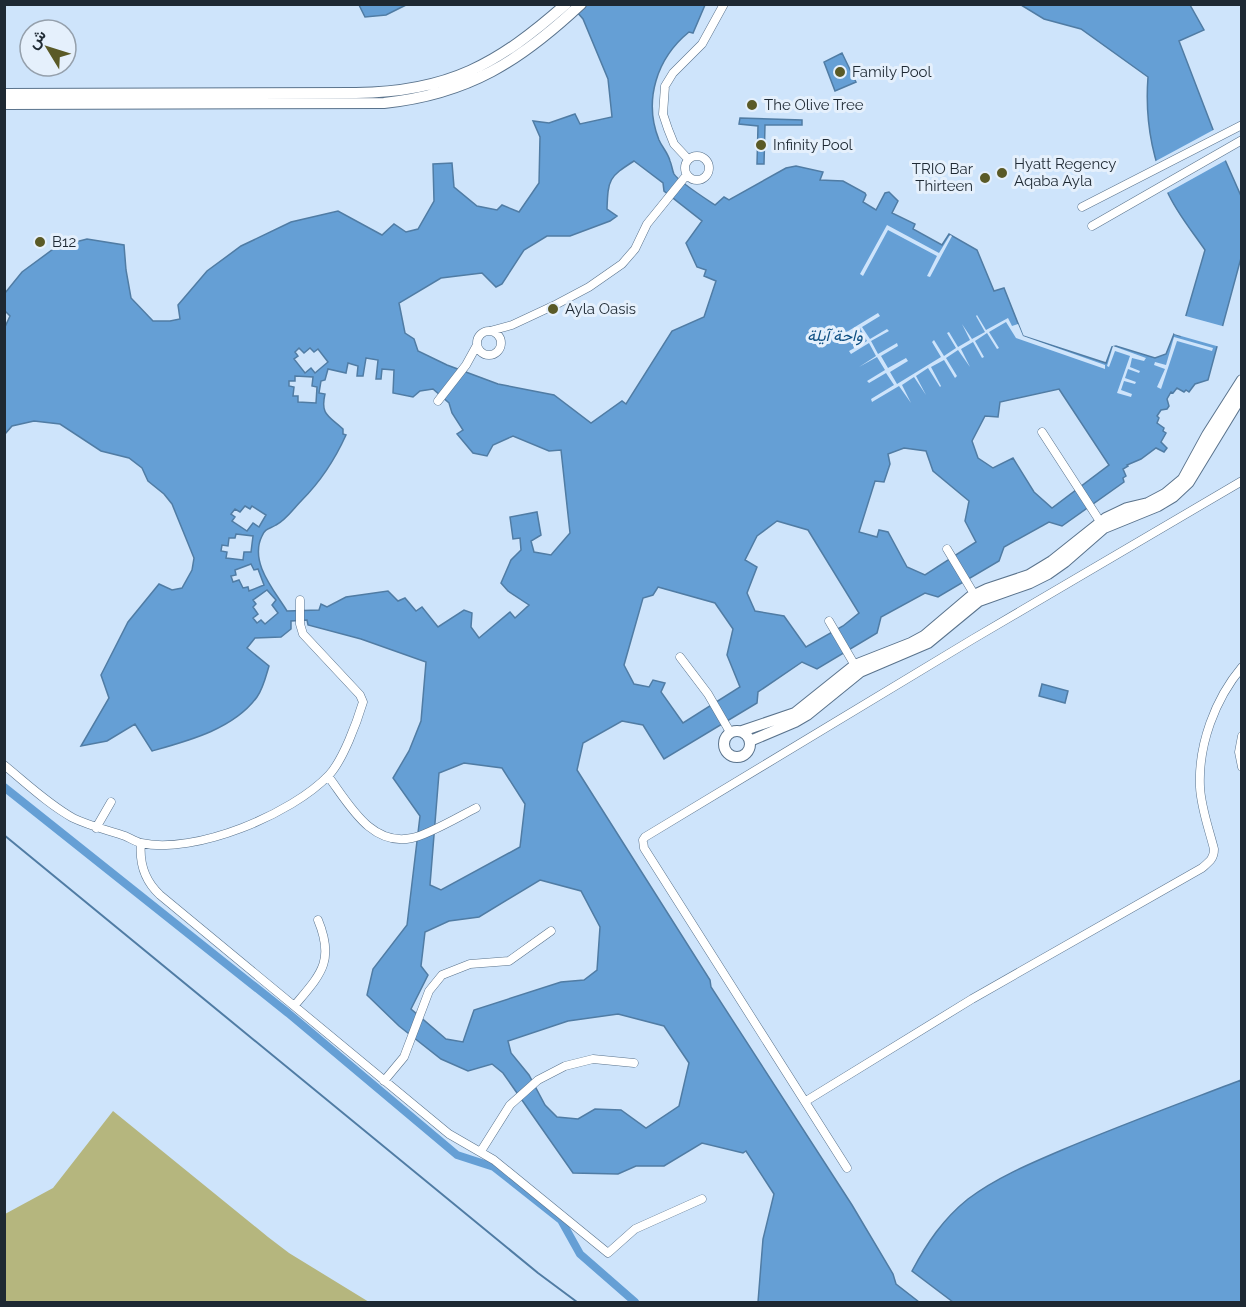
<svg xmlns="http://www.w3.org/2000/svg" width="1246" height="1307" viewBox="0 0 1246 1307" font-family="Raleway,Vazirmatn,sans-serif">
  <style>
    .green { fill: #b5b67e }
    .water { fill: #659fd5; stroke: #507ca4; stroke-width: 1.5; fill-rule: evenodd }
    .pier { fill: #cee4fb }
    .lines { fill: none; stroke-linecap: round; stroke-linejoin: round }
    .stream { stroke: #507ca4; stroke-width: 2 }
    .canal { stroke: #659fd5; stroke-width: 8 }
    .street-casing { stroke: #5a738c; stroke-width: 9 }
    .secondary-casing { stroke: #5a738c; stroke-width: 12 }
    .street { stroke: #fff; stroke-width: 8 }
    .secondary { stroke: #fff; stroke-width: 10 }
    .poi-dot { fill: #5a5a27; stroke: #e5f0fc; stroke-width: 2 }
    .labels { text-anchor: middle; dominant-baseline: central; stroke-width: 6; stroke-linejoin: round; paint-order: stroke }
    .poi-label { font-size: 15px; fill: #1e2933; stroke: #e5f0fc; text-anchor: start }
    .water-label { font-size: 16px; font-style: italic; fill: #0e4f82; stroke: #e5f0fc }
  </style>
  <rect width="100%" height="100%" fill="#cee4fb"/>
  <!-- green -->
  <path class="green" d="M113,1111L268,1237L289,1253L369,1302H5V1214L53,1188Z"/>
  <!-- water -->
  <path class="water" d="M359,5H406L386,15L365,17Z
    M571,5H705L693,33L689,32C657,58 643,100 659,140C662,147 668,153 670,161C672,165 672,170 674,174C678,181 706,199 715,205L724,197L729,200L786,168L796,166L823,172L820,180L843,181L865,193L866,195L863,202L876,210L885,193L889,192L898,201L892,213L915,224L913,229L942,245L949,234L977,250L994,291L1004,288L1023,336L1106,363L1112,347L1116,346L1155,358L1166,354L1174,334L1180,336L1205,250C1192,231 1176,212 1167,191C1151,155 1145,117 1148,77L1081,29L1044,19L1021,5H1190L1204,30L1179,41L1222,153L1241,196V258L1208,380L1195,384L1189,392L1186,390L1184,392L1177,388L1173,393L1171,392L1167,399L1169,406L1167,409L1161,410L1157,416L1159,418L1157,423L1164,428L1163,431L1166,433L1161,442L1167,448L1164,452L1156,448L1141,459L1127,465L1128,466L1123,469L1126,476L1123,478L1124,482L1062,526L1049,522L1004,547L999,561L938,597L925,593L881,617L877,633L817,669L802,662L758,692L757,703L664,759L643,725L622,721L583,743L577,770L710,980L711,987L852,1205L893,1274L896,1284L919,1302H758L763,1239L774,1194L746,1151L743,1153L702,1143L664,1166H636L618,1174L573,1173L503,1073L492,1064L468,1071L441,1059L399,1026L367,995L373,969L407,925L420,816L393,778L409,751L421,721L426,662L361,639L308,625L307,620L291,621V629L281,637L255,638L247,648L269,666C266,676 263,689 257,697C234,729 188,741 152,751L135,724L107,741L81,746L109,698L101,675L128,622L159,584L172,590L182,588L192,570L194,558L172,504L164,494L148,481L142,468L129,458L101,451L60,424L34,421L12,426L5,434L4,329L10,316L5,311V293L22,272L56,247L87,239L124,245L126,270L131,298L153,321H170L180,319L178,305L207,271L241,246L291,222L338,211L382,235L394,224L406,232L418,229L434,201L433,164L452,163L454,187L477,206L497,210L502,205L519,212L539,183L540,137L533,121L549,123L575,114L580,124L612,117L608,79L583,19ZM634,161L663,183L664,191L702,221L686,243L697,267L706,270L704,276L716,281L704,317L672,331L626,404L622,401L591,423L554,395L498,384L447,365L418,351L414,339L405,333L399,303L441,278L482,273L496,287L502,284L524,250L547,236H570L610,221L617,216L607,209C608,179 609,177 634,161ZM299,348L304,353L310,348L314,352L318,349L328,362L315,373L311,368L305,373L294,359L298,356L295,352ZM366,358L378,360L376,379H381L382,369L394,370L393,393L413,397L420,391L433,389L449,403L452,413L463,430L457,434L473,453L487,456L493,445L513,436L549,451L561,450L570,533L551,555L534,552L531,541L541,535L537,512L510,517L513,539L520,538L521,550L511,560L501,583L508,591L529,605L515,618L510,612L479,638L471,627L472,613L464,610L438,627L422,607L416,611L405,598L398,601L388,591L346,597L327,607L321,604L319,610L287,611C274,590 249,562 262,536C265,528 270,529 276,525C286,520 294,508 302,500C320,482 336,457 346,435L343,434V429C329,416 320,415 325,394L319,393L321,381L325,380L328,369L346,373L348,363L358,366L357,376H363ZM295,376L313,377L312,386L317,387L316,403L298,402V396H293L294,387L289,386V381H295ZM1059,389L1109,465L1052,508L1034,492L1013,458L993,468L978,458L972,441L985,416L998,417L1000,402ZM904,448L926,451L933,471L969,501L965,521L976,542L925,575L907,567L888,532L879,530L877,537L859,532L875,481L884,482L890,464L888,454ZM245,506L250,509L252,506L266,515L259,527L253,523L247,531L232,521L235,517L231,514L235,509L240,512ZM777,521L808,530L859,613L843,626L806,647L784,616L755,611L747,593L757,567L745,560L757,536ZM236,534L253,536L251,552H244L243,560L226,558L227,552L221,551L222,545L228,546L229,538H235ZM251,564L254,570L258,569L264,585L249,591L248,587L243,588L239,580L233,582L231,576L236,575L235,570ZM658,587L715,603L733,629L727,655L740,687L683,723L661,692L665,683L653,680L649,687L634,684L624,665L643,598L653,595ZM267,590L276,600L272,605L278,613L265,624L261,620L257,623L253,618L258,614L253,607L256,604L253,600ZM464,763L502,768L525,804L520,847L441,890L430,885L439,773ZM540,880L581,891L600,927L597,970L584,980L561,982L474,1010L463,1042L446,1039L411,1009L428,975L421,966L425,932L449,921L479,917ZM618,1014L664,1026L689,1063L679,1106L646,1128L621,1110L595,1109L578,1119L557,1117L545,1105L529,1075L511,1053L508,1041L568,1021Z
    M842,53L856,82L835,91L824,62Z
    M740,118L802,120V125H765L764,164H757L758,126L739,124Z
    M1042,684L1068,691L1065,703L1039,696Z
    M1241,1080V1302H953L912,1271C927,1243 943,1219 968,1199C996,1178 1029,1164 1062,1150C1121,1125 1181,1103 1241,1080Z"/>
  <!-- pier -->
  <path class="pier" d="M1217,128L1228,159L1165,194L1154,162Z
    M887,225L939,253L950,235L952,236L930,277L927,276L937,256L888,230L863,276L860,274Z
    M878,313L880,316L862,327L870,339L887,329L889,331L871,341L878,354L897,343L898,346L881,356L888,368L906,358L908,361L890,372L897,384L941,357L932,342L934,340L944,356L956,348L947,333L949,332L958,347L970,340L962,324L972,339L985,332L976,316L977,315L986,330L1008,318L1012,326L1018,324L1023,336L1105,365V369L1016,338L1006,322L989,332L999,348L997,349L987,333L975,341L984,357L982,358L973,342L961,349L970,367L958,350L946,358L957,376L955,378L944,360L931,367L941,386L940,387L928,368L916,376L926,395L914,377L902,385L911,403L899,386L872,402L871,399L894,385L886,373L869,383L867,381L885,370L877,357L859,367L876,356L869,343L851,354L849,351L867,341L860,328L842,339L840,336Z
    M1182,315L1226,327L1220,347L1174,334L1175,331L1178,332Z
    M1174,337L1213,348L1212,351L1177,341L1161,389L1157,387L1165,369L1154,365L1155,362L1166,365Z
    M1113,346L1146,358L1144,361L1132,358L1130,367L1140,371L1139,373L1128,369L1125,378L1136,382L1135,384L1124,381L1121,390L1132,394L1131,397L1117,393L1130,356L1115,351L1109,367L1107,366Z"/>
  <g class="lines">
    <!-- stream -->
    <path class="stream" d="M4,835L538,1273L577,1302"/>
    <!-- canal -->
    <path class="canal" d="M4,787L288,1013L457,1155L494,1167L561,1220L580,1254L635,1302"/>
    <defs>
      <path id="street" d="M685 168a12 12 0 1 1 24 0a12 12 0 1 1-24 0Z
        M688,159L674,144L668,129L663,114L665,86L673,73L702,44L724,4
        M1082,207L1242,125
        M1092,226L1242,140
        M490,331L512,325L557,304L589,287L622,264L635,249L647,224L685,177H689
        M477 343a12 12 0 1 1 24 0a12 12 0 1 1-24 0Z
        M438,401L466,365L477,345
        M1042,432L1103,526
        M947,549L977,599
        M829,621L857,669
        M680,657L708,694L730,732
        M1242,736L1239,752L1242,767
        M4,765C26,783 48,804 73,818C90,826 107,830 125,836C130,838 136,842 141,843C195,855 292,814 329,775C343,760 357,722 363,702L360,695L303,634L300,624V600
        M328,776C349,804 371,847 412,838C428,835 460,816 476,808
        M96,828L111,802
        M141,843C139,864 145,881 160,895L449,1134L494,1160L608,1253L635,1229L702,1199
        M295,1005C321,974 335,961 318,920
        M384,1081L404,1057L429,991L442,975L470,964L509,961L551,931
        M806,1101L972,999L1202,868C1209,862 1214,859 1214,849C1209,829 1201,808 1200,787C1198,745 1215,699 1242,667
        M481,1151L510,1105L538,1080L565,1066L593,1059L634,1063
        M847,1168L644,848L643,840L645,837L973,639L1242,481"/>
      <path id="secondary" d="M4,94L356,93C449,92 498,64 566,4
        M4,104L384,103C469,94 520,61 581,4
        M724 744a13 13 0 1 1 26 0a13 13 0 1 1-26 0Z
        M742,731L795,713L855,665L911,643L924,636L970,597L987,589L1029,575L1052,561L1106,518L1127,508L1148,503L1165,494L1183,479L1207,435L1242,380
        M750,741L795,722L807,715L860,672L928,643L979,601L1030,583L1048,574L1065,562L1104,528L1158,506L1173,497L1189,482L1242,395"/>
    </defs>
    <!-- street casing -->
    <use href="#street" class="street-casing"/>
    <!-- secondary casing -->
    <use href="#secondary" class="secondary-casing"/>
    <!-- street -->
    <use href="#street" class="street"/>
    <!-- secondary -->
    <use href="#secondary" class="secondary"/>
  </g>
  <!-- markers -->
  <g class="poi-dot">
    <circle cx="840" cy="72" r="6"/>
    <circle cx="752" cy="105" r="6"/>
    <circle cx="761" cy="145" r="6"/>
    <circle cx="1002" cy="173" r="6"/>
    <circle cx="985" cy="178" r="6"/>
    <circle cx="40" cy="242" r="6"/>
    <circle cx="553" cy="309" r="6"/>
  </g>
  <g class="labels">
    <!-- poi labels -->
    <g class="poi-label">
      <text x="852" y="72">Family Pool</text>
      <text x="764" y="105">The Olive Tree</text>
      <text x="773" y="145">Infinity Pool</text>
      <text x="1014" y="164">Hyatt Regency<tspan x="1014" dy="17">Aqaba Ayla</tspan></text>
      <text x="973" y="169" text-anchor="end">TRIO Bar<tspan x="973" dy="17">Thirteen</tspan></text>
      <text x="52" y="242">B12</text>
      <text x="565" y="309">Ayla Oasis</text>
    </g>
    <!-- water labels -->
    <g class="water-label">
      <text x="835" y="335">واحة آيلة</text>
    </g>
  </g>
  <!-- border -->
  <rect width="1246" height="1307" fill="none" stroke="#1e2933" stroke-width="12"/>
  <!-- north arrow -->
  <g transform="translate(48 48) rotate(308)"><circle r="28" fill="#e5f0fc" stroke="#95a0ac" stroke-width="1.5"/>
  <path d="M0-4.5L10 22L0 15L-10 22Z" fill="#5a5a27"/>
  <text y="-9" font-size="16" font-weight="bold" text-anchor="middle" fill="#1e2933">ش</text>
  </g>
</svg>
